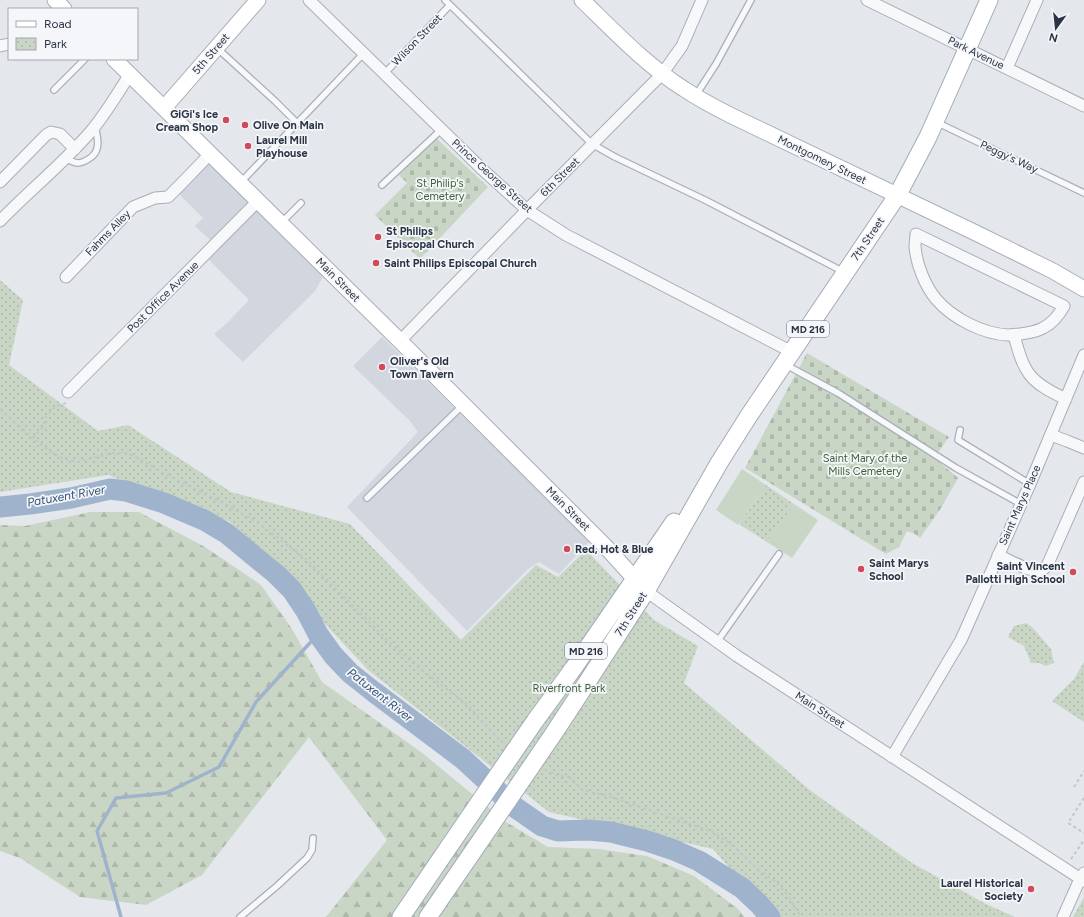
<svg xmlns="http://www.w3.org/2000/svg" width="1084" height="917" viewBox="0 0 1084 917" font-family="Figtree,sans-serif">
  <style>
    .built { fill: #d2d6de }
    .green { fill: #c9d6c5 }
    .forest { fill: url(#forest-firs) }
    .cemetery { fill: url(#cemetery-stones) }
    .park { fill: url(#park-dots) }
    .lines { fill: none; stroke-linecap: round; stroke-linejoin: round }
    .stream { stroke: #9fb4cc; stroke-width: 3.5 }
    .river { stroke: #9fb4cc; stroke-width: 21 }
    .lane-casing { stroke: #a9aeb7; stroke-width: 8 }
    .street-casing { stroke: #a9aeb7; stroke-width: 13 }
    .secondary-casing { stroke: #a9aeb7; stroke-width: 17 }
    .primary-casing { stroke: #a3abb8; stroke-width: 19 }
    .path { stroke: #c2c5cb; stroke-width: 2; stroke-dasharray: 3 3; stroke-linecap: butt }
    .lane { stroke: #f7f8fa; stroke-width: 5.5 }
    .street { stroke: #f7f8fa; stroke-width: 11 }
    .secondary { stroke: #fff; stroke-width: 15 }
    .primary { stroke: #fff; stroke-width: 17 }
    .primary-bridge-casing { stroke: #a3abb8; stroke-width: 19; stroke-linecap: butt }
    .primary-bridge { stroke: #fff; stroke-width: 17 }
    .poi-dot { fill: #d1495b; stroke: #f4f6f9; stroke-width: 1.5 }
    .labels { text-anchor: middle; dominant-baseline: central; stroke-width: 3.5; stroke-linejoin: round; paint-order: stroke }
    .shield { fill: #f4f6f9; stroke: #676e7b; stroke-width: 1 }
    .shield-label { font-size: 10px; font-weight: bold; fill: #2b3445 }
    .street-label { font-size: 11px; fill: #2b3445; stroke: #f4f6f9 }
    .poi-label { font-size: 11px; font-weight: bold; fill: #2b3445; stroke: #f4f6f9; text-anchor: start }
    .park-label { font-size: 11px; fill: #3f6138; stroke: #f4f6f9 }
    .water-label { font-size: 12px; font-style: italic; fill: #34527a; stroke: #f4f6f9 }
  </style>
  <defs>
    <pattern id="forest-firs" width="22" height="20" patternUnits="userSpaceOnUse"><rect width="22" height="20" fill="#c9d6c5"/><path d="M5 1l3.5 6h-7zM16 11l3.5 6h-7z" fill="#adb8ab"/></pattern>
    <pattern id="cemetery-stones" width="16" height="16" patternUnits="userSpaceOnUse"><rect width="16" height="16" fill="#c9d6c5"/><path d="M2 7V4a2 2 0 0 1 4 0v3zM10 15v-3a2 2 0 0 1 4 0v3z" fill="#adb8ab"/></pattern>
    <pattern id="park-dots" width="8" height="8" patternUnits="userSpaceOnUse"><rect width="8" height="8" fill="#c9d6c5"/><path d="M2 2h.1M6 6h.1" fill="none" stroke="#adb8ab" stroke-width="1.8" stroke-linecap="round"/></pattern>
  </defs>
  <rect width="100%" height="100%" fill="#e4e7ec"/>
  <!-- built -->
  <path class="built" d="M207,161L323,277L315,291L243,362L214,334L227,323L249,300L208,259L219,248L195,226L203,218L177,192Z
    M382,337L590,541L559,574L539,562L528,569L467,631L347,507L418,432L410,421L353,366Z"/>
  <!-- green -->
  <path class="green" d="M742,469L766,485L738,525L716,510Z
    M794,504L818,520L792,558L767,542Z"/>
  <!-- forest -->
  <path class="forest" d="M90,512H139L205,547L261,585L292,629L322,682L421,752L506,822L548,847L598,849L647,856L694,876L738,909L744,917H326L387,840L309,737L202,875L146,905L80,897L20,858L0,851V525L25,526Z"/>
  <!-- cemetery -->
  <path class="cemetery" d="M435,137L488,187L420,259L375,215L407,183L399,175Z
    M807,353L949,437L934,458L958,478L941,508L920,538L915,534L907,531L899,547L886,554L745,468Z"/>
  <!-- park -->
  <path class="park" d="M0,280L23,300L9,365L98,431L128,425L231,492L350,524L461,640L536,565L558,577L586,550L654,620L698,646L684,683L811,791L912,863L986,904L1015,917H772L713,849L549,812L368,670L230,522L108,475L0,492Z
    M766,485L794,504L767,542L739,524Z
    M1026,623L1032,627L1051,649L1054,663L1046,666L1039,663H1031L1024,646L1008,637L1014,626Z
    M1084,662V722L1052,701L1074,679Z
    M1084,893V917H1073L1084,897Z"/>
  <g class="lines">
    <!-- stream -->
    <path class="stream" d="M121,917L97,831L116,798L166,793L219,767L256,702L318,634"/>
    <!-- river -->
    <path class="river" d="M0,507L30,504L71,498L110,489L126,491L164,503L204,520L226,533L276,574L292,590L306,611L318,634L333,655L350,673L374,692L463,759L516,808L542,826L558,831L588,830L611,832L647,841L674,850L699,861L742,888L759,904L770,917"/>
    <defs>
      <path id="lane" d="M445,0L592,144L615,157L707,201L844,272
        M217,48L275,101L297,123
        M384,74L450,5
        M54,90L85,59
        M696,95L716,64L751,0
        M936,122L1084,193
        M66,159C69,160 74,163 78,163C82,163 87,160 90,158C101,151 98,138 95,126
        M241,182L364,53
        M382,185L441,130
        M281,223L301,203
        M786,365L838,393L956,468L1021,504
        M960,430L958,440L1030,484
        M367,498L463,405
        M717,642L779,554
        M240,917L277,886L307,858L312,850L313,838"/>
      <path id="street" d="M309,0L484,171L527,210L566,235L792,352
        M867,0L1084,106
        M0,46L9,44
        M1007,68L1037,0
        M0,182L46,135L51,132L60,134L75,149
        M0,221C30,190 64,163 92,130C106,113 118,93 130,74
        M916,234L1064,306C1059,315 1053,323 1043,328C1036,332 1028,333 1020,334C1016,334 1012,335 1008,335C983,334 952,318 936,299C925,286 916,263 915,246C915,242 916,238 916,234Z
        M66,277L133,207L155,198L168,197L180,185L210,154
        M1014,335C1024,373 1029,382 1066,399
        M400,341L527,210L662,74L682,46L702,0
        M68,392L258,201
        M1051,435L1067,441L1084,448
        M998,555C1011,561 1027,571 1041,571L1047,566L1084,482
        M646,591L737,656L1084,881
        M892,757L952,655L961,640L1030,484L1084,355
        M1063,917L1080,879L1084,873"/>
      <path id="secondary" d="M55,0L64,9
        M582,0C614,31 646,65 684,89C699,99 716,108 732,116L978,234L1053,271L1084,289
        M114,59L400,341L606,547L642,587
        M164,108L258,0"/>
      <path id="primary" d="M535,721L575,666L674,522
        M554,733L575,701L646,591L719,463L748,417L897,196L928,137L989,0
        M401,917L491,785
        M428,917L509,799"/>
    </defs>
    <!-- lane casing -->
    <use href="#lane" class="lane-casing"/>
    <!-- street casing -->
    <use href="#street" class="street-casing"/>
    <!-- secondary casing -->
    <use href="#secondary" class="secondary-casing"/>
    <!-- primary casing -->
    <use href="#primary" class="primary-casing"/>
    <!-- path -->
    <path class="path" d="M66,403L56,406L46,416L43,427L33,438L52,453L64,459L78,462L112,453H127L138,458L165,474L229,506L258,523L306,559L388,641L415,665L468,705L502,743
      M0,409L33,438
      M545,769L557,776H563L569,777L583,790L611,797L713,832L731,844L755,867L776,882L786,893L801,917
      M1074,787L1084,771
      M1084,798L1068,823L1084,833
      M1071,859L1084,840"/>
    <!-- lane -->
    <use href="#lane" class="lane"/>
    <!-- street -->
    <use href="#street" class="street"/>
    <!-- secondary -->
    <use href="#secondary" class="secondary"/>
    <!-- primary -->
    <use href="#primary" class="primary"/>
    <defs>
      <path id="primary-bridge" d="M491,785L535,721
        M509,799L554,733"/>
    </defs>
    <!-- primary-bridge casing -->
    <use href="#primary-bridge" class="primary-bridge-casing"/>
    <!-- primary-bridge -->
    <use href="#primary-bridge" class="primary-bridge"/>
  </g>
  <!-- markers -->
  <g class="poi-dot">
    <circle cx="226" cy="120" r="4"/>
    <circle cx="245" cy="125" r="4"/>
    <circle cx="248" cy="146" r="4"/>
    <circle cx="378" cy="237" r="4"/>
    <circle cx="376" cy="263" r="4"/>
    <circle cx="382" cy="367" r="4"/>
    <circle cx="567" cy="549" r="4"/>
    <circle cx="861" cy="569" r="4"/>
    <circle cx="1073" cy="572" r="4"/>
    <circle cx="1031" cy="889" r="4"/>
  </g>
  <g class="labels">
    <!-- shield labels -->
    <g class="shield">
      <rect x="787" y="321" width="42" height="16" rx="3"/>
      <rect x="565" y="643" width="42" height="16" rx="3"/>
    </g>
    <g class="shield-label">
      <text x="808" y="329">MD 216</text>
      <text x="586" y="651">MD 216</text>
    </g>
    <!-- street labels -->
    <g class="street-label">
      <text transform="translate(417 40) rotate(-46)">Wilson Street</text>
      <text transform="translate(976 53) rotate(26)">Park Avenue</text>
      <text transform="translate(211 54) rotate(-49)">5th Street</text>
      <text transform="translate(1009 157) rotate(25)">Peggy's Way</text>
      <text transform="translate(822 160) rotate(26)">Montgomery Street</text>
      <text transform="translate(492 176) rotate(42)">Prince George Street</text>
      <text transform="translate(560 177) rotate(-45)">6th Street</text>
      <text transform="translate(108 233) rotate(-46)">Fahms Alley</text>
      <text transform="translate(868 239) rotate(-56)">7th Street</text>
      <text transform="translate(338 280) rotate(45)">Main Street</text>
      <text transform="translate(163 297) rotate(-45)">Post Office Avenue</text>
      <text transform="translate(1020 505) rotate(-66)">Saint Marys Place</text>
      <text transform="translate(568 509) rotate(45)">Main Street</text>
      <text transform="translate(631 614) rotate(-58)">7th Street</text>
      <text transform="translate(820 710) rotate(33)">Main Street</text>
    </g>
    <!-- poi labels -->
    <g class="poi-label">
      <text x="218" y="114" text-anchor="end">GiGi's Ice<tspan x="218" dy="13">Cream Shop</tspan></text>
      <text x="253" y="125">Olive On Main</text>
      <text x="256" y="140">Laurel Mill<tspan x="256" dy="13">Playhouse</tspan></text>
      <text x="386" y="231">St Philips<tspan x="386" dy="13">Episcopal Church</tspan></text>
      <text x="384" y="263">Saint Philips Episcopal Church</text>
      <text x="390" y="361">Oliver's Old<tspan x="390" dy="13">Town Tavern</tspan></text>
      <text x="575" y="549">Red, Hot &amp; Blue</text>
      <text x="869" y="563">Saint Marys<tspan x="869" dy="13">School</tspan></text>
      <text x="1065" y="566" text-anchor="end">Saint Vincent<tspan x="1065" dy="13">Pallotti High School</tspan></text>
      <text x="1023" y="883" text-anchor="end">Laurel Historical<tspan x="1023" dy="13">Society</tspan></text>
    </g>
    <!-- park labels -->
    <g class="park-label">
      <text x="440" y="183">St Philip's<tspan x="440" dy="13">Cemetery</tspan></text>
      <text x="865" y="458">Saint Mary of the<tspan x="865" dy="13">Mills Cemetery</tspan></text>
      <text x="569" y="688">Riverfront Park</text>
    </g>
    <!-- water labels -->
    <g class="water-label">
      <text transform="translate(66 496) rotate(-10)">Patuxent River</text>
      <text transform="translate(380 695) rotate(38)">Patuxent River</text>
    </g>
  </g>
  <!-- legend -->
  <rect x="8" y="8" width="130" height="52" fill="#f4f6f9" stroke="#a4a8b1"/>
  <rect x="16" y="21" width="20" height="6" fill="#ffffff" stroke="#a4a8b1"/>
  <text x="44" y="28" font-size="12" fill="#2b3445">Road</text>
  <rect x="16" y="38" width="20" height="12" fill="url(#park-dots)" stroke="#a4a8b1"/>
  <text x="44" y="48" font-size="12" fill="#2b3445">Park</text>
  <!-- north arrow -->
  <g transform="translate(1056 28) rotate(195)" stroke="#f4f6f9" stroke-width="3" paint-order="stroke">
  <path d="M0-3L7 15L0 10L-7 15Z" fill="#2b3445"/>
  <text y="-6" font-size="11" font-weight="bold" text-anchor="middle" fill="#2b3445">N</text>
  </g>
</svg>
